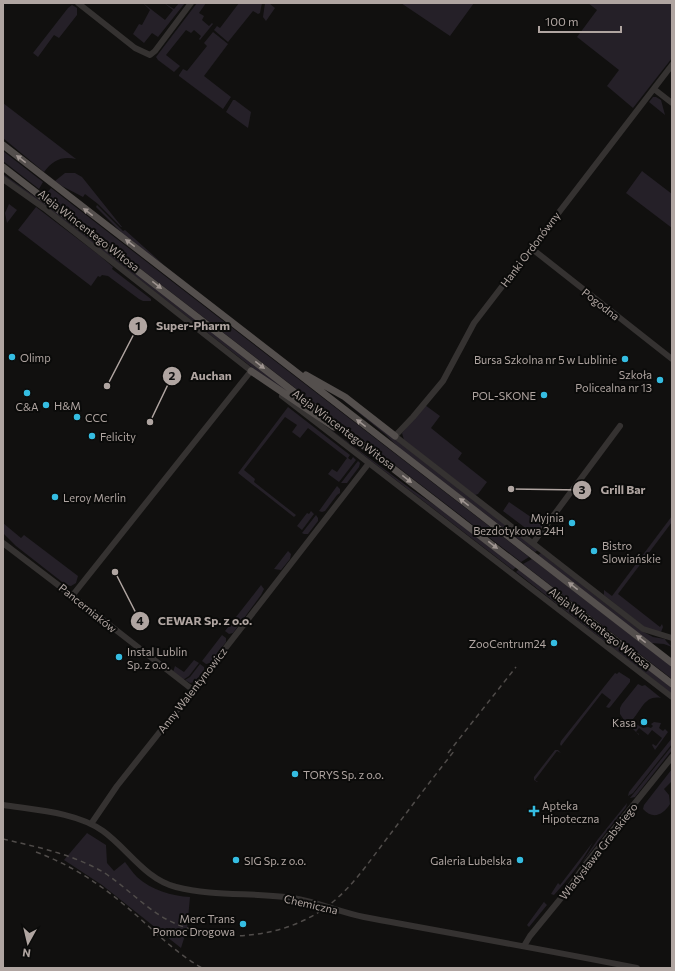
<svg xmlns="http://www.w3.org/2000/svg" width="675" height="971" viewBox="0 0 675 971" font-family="Commissioner,sans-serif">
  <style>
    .green { fill: #252028 }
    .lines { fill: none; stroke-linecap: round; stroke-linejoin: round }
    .minor { stroke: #353231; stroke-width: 6 }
    .major { stroke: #544f4d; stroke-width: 7 }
    .rail { stroke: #504c4a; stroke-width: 1.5; stroke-dasharray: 5 4; stroke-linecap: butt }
    .oneway { fill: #9e9490 }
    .poi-dot { fill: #35bde2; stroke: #0b0b0a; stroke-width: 1.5 }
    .labels { text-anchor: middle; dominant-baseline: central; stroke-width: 4; stroke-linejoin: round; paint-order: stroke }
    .street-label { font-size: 11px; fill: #b0a5a1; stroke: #0b0b0a }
    .poi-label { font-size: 11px; fill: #b0a5a1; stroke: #0b0b0a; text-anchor: start }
    .leader { fill: none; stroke: #b0a5a1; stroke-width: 1.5 }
    .callout-dot { fill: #b0a5a1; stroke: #0b0b0a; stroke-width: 1.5 }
    .mark-label { font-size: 12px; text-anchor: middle; font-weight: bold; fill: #111 }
    .callout-label { font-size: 12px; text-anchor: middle; font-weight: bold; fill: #b0a5a1; stroke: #0b0b0a; stroke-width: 4; stroke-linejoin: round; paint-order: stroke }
  </style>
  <rect width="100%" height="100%" fill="#11100f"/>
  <!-- green -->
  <path class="green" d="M143,3L165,20L173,10L164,3L174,9L179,3H185L158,37L152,33L144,43L133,34L139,24L142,25L150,10Z
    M197,3H206L199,13L204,16L202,20L209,26L212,23L213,24L200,40L199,39L201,36L194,30L191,33L186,30L166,55L180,66L174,72L158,60L156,57Z
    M239,3H262L260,13L258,14L253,11L228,42L214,30L217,26L220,28Z
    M265,3H269L275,8L266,21L263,17Z
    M401,3H474L450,36Z
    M588,3H672V58L633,108L607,86L619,70L577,37L597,10Z
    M72,5L77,8V15L59,38L54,35L38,57L33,53L68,8Z
    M213,32L228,44L204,76L231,97L223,109L179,76V75L183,69L187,71L207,46L204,43Z
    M653,97H656L661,100L665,115L649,102Z
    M233,100H235L251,112L248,128L226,112Z
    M3,103L76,159C62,156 53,160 44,172L3,138Z
    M3,151L43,182L39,189L3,161Z
    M642,171L672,194V228L626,193Z
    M65,173H75L82,177L122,227H121L98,204L85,194L83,197L62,186L55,181Z
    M3,174L64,217L317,413L276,386L105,253L3,177Z
    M51,188L529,557L521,562L45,195Z
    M9,204L17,210L7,223L5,213Z
    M97,205L123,231L125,230L164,265L123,234L96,207Z
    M36,207L99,255L113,267L112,269L151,299V301H143L139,299L108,276L102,275L100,277L98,276L91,286L18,230Z
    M344,399L538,550L535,552L400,449L386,435L343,400Z
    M425,405L440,416L431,428L462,453L458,459L487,482L478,494L475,495L404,440L402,433Z
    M288,407L350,455L348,458L351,460L353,457L356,460L339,482L328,474L332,469L337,472L347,458L308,428L300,438L292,432L297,425L285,417L244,470L255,479L254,482L296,515L294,517L238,473Z
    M314,417L411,489L442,510L516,567L513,570Z
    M358,461L360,463L359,467L347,483H341Z
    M337,486L340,489V493L337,495L325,511L322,512L319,511Z
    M509,502L544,526L536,536L503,511Z
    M311,511L314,514L302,530L297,526L307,513L309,514Z
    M316,515L318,518V521L308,534H304L302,533Z
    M672,516V522L618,594L660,627L662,624L663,627L661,632L648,630L604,595V590L612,596Z
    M3,523L21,538L24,535L78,576L76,583L71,586L66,585L16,546L3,533Z
    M288,551L291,554L290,559L281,570L274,569Z
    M541,553L640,630L653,637L665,639L666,641L672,647L664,644L651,643L538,555Z
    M532,559L672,667V679L523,564Z
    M519,569L672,688V694L516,572Z
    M261,585L264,589L261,595L233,633L229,634L225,631Z
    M222,635L226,638V642L210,663L206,664L202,661Z
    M194,660L199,663L189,676L183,680L173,672L175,666L184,672Z
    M200,664L204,667V671L195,682L190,683L185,680L190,677Z
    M619,672L630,679V682L611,706L609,708L606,707L611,700L602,693L561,746L560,744L561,741L615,673L617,674Z
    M638,684L642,686L645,685L661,698C645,695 642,709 633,719L624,720L620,714V708L622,704Z
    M654,722L661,723L659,728L663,731L665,729L668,732L655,750L652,745L653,744L656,746L662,738L652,730L648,735L639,728L636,732L639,734V735L632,728L633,726L636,724L643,728L648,727L651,728L653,726L651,724Z
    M672,738V744L633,793L628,796L629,792Z
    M672,746V750L635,797L630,798Z
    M555,750H558L561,753L557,751L535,780L538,782H537L534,780V777Z
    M672,769V781L664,789L669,795L670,804C663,815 653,820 643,809L644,805Z
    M627,803L626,807L581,864L598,839Z
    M87,833L106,845L107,863L114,871L125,862C129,867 133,873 137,877C151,890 172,896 190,897L187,929L181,948L102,885L64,860Z
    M593,842C583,861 568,879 554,895L551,894L558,883L560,885Z
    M546,899L544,902L547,905L529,927L527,925Z"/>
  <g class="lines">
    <!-- minor -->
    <path class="minor" d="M78,3L135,48L150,55L155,51L191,3
      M672,65L474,323L443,381L413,417L395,436L643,629L672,638
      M654,89L672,103
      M3,179L44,208L255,374
      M531,248L672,359
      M282,396L672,697
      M3,543L62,588L193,690
      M533,543L620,426
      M72,596L251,371
      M3,805C35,810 76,812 103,831C128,849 145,879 176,887C214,897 255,892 293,898C317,902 340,912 364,917C455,934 546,950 637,968
      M91,824L117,786L193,690L369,463
      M524,946L530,936L566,892L585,865L672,757"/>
    <!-- major -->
    <path class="major" d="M3,145L672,663
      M3,167L672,684
      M251,371L334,427
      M306,375L345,397L395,436"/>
    <!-- rail -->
    <path class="rail" d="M448,753L516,667
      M3,839C37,847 72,854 103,872C125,886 143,906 166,919C218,947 289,939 334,901C354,884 369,862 385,841C408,811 431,780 455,750
      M36,852C68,864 96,881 122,903C149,925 172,951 202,968"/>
  </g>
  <!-- one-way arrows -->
  <defs><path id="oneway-solid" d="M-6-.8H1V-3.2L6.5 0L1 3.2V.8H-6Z"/></defs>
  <g class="oneway">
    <use href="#oneway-solid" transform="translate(21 159) rotate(-142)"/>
    <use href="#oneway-solid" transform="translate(88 212) rotate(-143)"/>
    <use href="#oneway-solid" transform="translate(130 243) rotate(-143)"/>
    <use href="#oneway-solid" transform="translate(157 285) rotate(38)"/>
    <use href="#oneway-solid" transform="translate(260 365) rotate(38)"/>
    <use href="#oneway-solid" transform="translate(361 423) rotate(-142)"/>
    <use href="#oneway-solid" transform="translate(407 479) rotate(38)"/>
    <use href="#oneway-solid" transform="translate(464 502) rotate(-142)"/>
    <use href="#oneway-solid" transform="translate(493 545) rotate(38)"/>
    <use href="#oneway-solid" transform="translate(573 586) rotate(-142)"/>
    <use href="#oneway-solid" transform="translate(641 639) rotate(-142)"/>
  </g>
  <!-- markers -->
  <g class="poi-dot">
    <circle cx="12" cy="357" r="4"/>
    <circle cx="625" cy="359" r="4"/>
    <circle cx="660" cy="380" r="4"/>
    <circle cx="27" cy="393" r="4"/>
    <circle cx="544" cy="395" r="4"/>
    <circle cx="46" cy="405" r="4"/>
    <circle cx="77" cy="417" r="4"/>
    <circle cx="92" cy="436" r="4"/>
    <circle cx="55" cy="497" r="4"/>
    <circle cx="572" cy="523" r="4"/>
    <circle cx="594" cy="551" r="4"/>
    <circle cx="554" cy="643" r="4"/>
    <circle cx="119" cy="657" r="4"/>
    <circle cx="644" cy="722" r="4"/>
    <circle cx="295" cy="774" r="4"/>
    <path d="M532 805h4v4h4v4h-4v4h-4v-4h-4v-4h4z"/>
    <circle cx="236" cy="860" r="4"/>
    <circle cx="520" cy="860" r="4"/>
    <circle cx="243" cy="924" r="4"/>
  </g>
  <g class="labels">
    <!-- street labels -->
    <g class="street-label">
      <text transform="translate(89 230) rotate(38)">Aleja Wincentego Witosa</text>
      <text transform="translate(530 249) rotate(-53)">Hanki Ordonówny</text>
      <text transform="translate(601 304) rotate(38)">Pogodna</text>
      <text transform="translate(344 429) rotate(37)">Aleja Wincentego Witosa</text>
      <text transform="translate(88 608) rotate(39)">Pancerniaków</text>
      <text transform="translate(600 628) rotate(38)">Aleja Wincentego Witosa</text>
      <text transform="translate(192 690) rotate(-52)">Anny Walentynowicz</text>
      <text transform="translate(598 851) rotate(-52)">Władysława Grabskiego</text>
      <text transform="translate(311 904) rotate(13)">Chemiczna</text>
    </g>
    <!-- poi labels -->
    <g class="poi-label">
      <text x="20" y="357">Olimp</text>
      <text x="617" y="359" text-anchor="end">Bursa Szkolna nr 5 w Lublinie</text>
      <text x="652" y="374" text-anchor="end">Szkoła<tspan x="652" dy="13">Policealna nr 13</tspan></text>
      <text x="536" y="395" text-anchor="end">POL-SKONE</text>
      <text x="54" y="405">H&amp;M</text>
      <text x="27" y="406" text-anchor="middle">C&amp;A</text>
      <text x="85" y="417">CCC</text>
      <text x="100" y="436">Felicity</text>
      <text x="63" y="497">Leroy Merlin</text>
      <text x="564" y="517" text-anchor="end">Myjnia<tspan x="564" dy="13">Bezdotykowa 24H</tspan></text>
      <text x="602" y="545">Bistro<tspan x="602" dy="13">Slowiańskie</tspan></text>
      <text x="546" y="643" text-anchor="end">ZooCentrum24</text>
      <text x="127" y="651">Instal Lublin<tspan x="127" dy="13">Sp. z o.o.</tspan></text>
      <text x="636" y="722" text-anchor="end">Kasa</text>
      <text x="303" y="774">TORYS Sp. z o.o.</text>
      <text x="542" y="805">Apteka<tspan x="542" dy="13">Hipoteczna</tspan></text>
      <text x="244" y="860">SIG Sp. z o.o.</text>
      <text x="512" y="860" text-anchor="end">Galeria Lubelska</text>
      <text x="235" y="918" text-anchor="end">Merc Trans<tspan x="235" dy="13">Pomoc Drogowa</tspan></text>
    </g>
  </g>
  <!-- callouts -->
  <path class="leader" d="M107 386L138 326M150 422L172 376M511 489L582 490M115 572L140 621"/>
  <g class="callout-dot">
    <circle cx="107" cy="386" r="4"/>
    <circle cx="150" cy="422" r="4"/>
    <circle cx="511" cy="489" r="4"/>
    <circle cx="115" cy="572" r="4"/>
    <circle cx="138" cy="326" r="10"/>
    <circle cx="172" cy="376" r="10"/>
    <circle cx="582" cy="490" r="10"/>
    <circle cx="140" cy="621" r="10"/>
  </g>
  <g class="mark-label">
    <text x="138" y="330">1</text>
    <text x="172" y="380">2</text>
    <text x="582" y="494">3</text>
    <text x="140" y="625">4</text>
  </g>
  <g class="callout-label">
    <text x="193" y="330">Super-Pharm</text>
    <text x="211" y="380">Auchan</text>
    <text x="623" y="494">Grill Bar</text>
    <text x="205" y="625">CEWAR Sp. z o.o.</text>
  </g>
  <!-- border -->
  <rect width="675" height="971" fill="none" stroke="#b0a5a1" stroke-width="8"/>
  <!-- north arrow -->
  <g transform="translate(28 943) rotate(188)" stroke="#0b0b0a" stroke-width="3" paint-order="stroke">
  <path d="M0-3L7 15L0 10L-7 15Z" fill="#b0a5a1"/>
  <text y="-6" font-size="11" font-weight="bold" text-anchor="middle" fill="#b0a5a1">N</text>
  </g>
  <!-- scale -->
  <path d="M539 26v6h82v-6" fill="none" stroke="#b0a5a1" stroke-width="2"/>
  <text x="545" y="26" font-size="12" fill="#b0a5a1" stroke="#0b0b0a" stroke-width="3" paint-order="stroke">100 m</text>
</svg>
